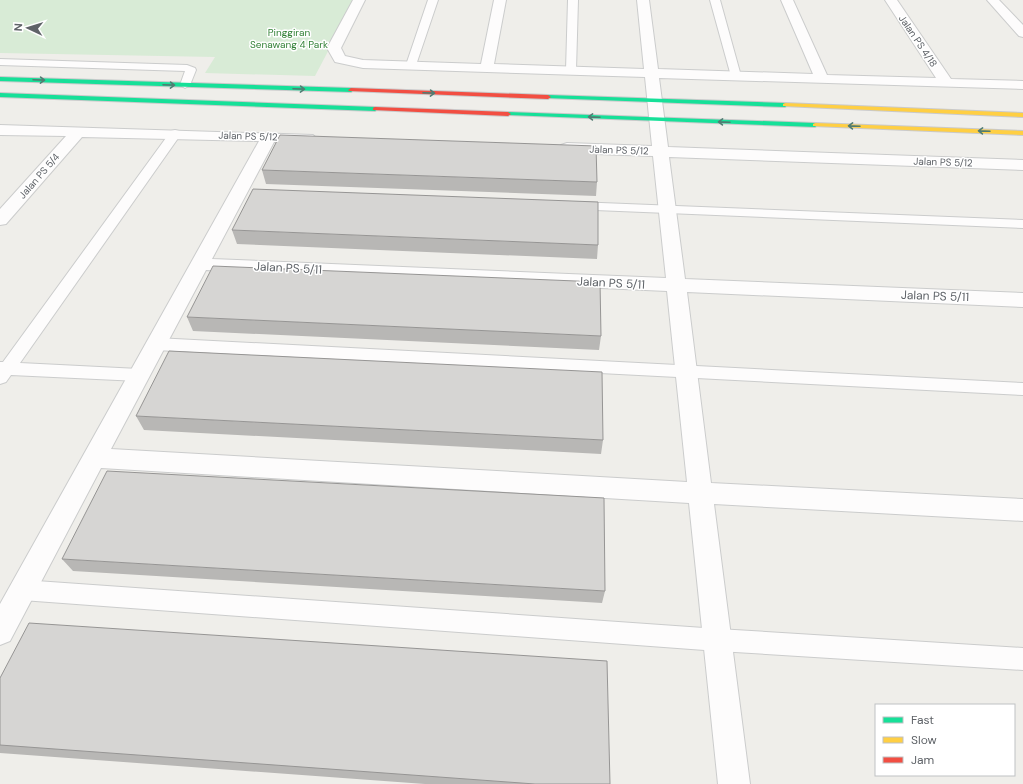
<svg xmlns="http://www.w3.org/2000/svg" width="1023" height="784" viewBox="0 0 1023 784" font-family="'DM Sans',sans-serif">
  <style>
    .green { fill: #d8ebd6 }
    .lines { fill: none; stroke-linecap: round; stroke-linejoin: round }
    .lane-casing { stroke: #cbcccc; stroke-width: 2 }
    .street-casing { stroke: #cbcccc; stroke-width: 2 }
    .fast-casing { stroke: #cacacb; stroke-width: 2 }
    .slow-casing { stroke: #cacacb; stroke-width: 2 }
    .jam-casing { stroke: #cacacb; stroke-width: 2 }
    .lane { fill: #fdfcfc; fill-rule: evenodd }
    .street { fill: #fdfcfc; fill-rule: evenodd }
    .fast { fill: #16e098; fill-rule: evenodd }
    .slow { fill: #ffcf43; fill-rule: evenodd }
    .jam { fill: #f24e42; fill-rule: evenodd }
    .wall { fill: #b8b7b5 }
    .building { fill: #d6d5d3; stroke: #969594 }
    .oneway { stroke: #507c72 }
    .labels { text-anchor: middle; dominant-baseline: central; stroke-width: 3; stroke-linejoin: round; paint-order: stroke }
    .far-park-label { font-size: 10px; fill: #348238; stroke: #fff }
    .far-street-label { font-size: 10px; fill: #5f6368; stroke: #fff }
    .street-label { font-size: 12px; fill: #5f6368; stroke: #fff }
  </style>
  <rect width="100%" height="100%" fill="#efeeea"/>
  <!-- green -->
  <path class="green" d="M0,0H355L315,76L205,73L215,57L0,53Z"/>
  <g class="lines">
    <defs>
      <path id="lane" d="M428,0H438L416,65L415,67H407L406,65Z
        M568,0H578L576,70L571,73L566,70Z
        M710,0H720L741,76L740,78H732L731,76Z
        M0,59L187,65L195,68L196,70L190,85L185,88L180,85L185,71L0,65Z
        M175,130L179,131L181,134L20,363L139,369L145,371L147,375L145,379L139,381L11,375L6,382L0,384V362H3L171,131Z
        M576,202L1023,220V228L571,209L569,206L571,203Z
        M156,338L1023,383V395L156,350L150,348L148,344L150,340Z
        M22,580L718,629L1023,648V670L718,651L22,600L15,597L12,590L15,583Z"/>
      <path id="street" d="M353,0H365L341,48L345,56L363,60L481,64L494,0H506L494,64L644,69L637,0H649L658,69L813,74L781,0H793L827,75L936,78L885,0H897L951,79L1023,81V89L659,78L668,147L1023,160V170L669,157L685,279L1023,293V307L687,292L711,483L1023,499V521L714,504L750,784H718L689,503L101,468L10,641L0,645V604L259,141L82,137L6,224L0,225V209L66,136L0,135V125L313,135L316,138L313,141L308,143L274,142L212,259L666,278L653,156L567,153L561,151L559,148L561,145L567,143L652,146L645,77L363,68L335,62L327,48ZM206,270L667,291L687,482L111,449Z
        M987,0H999L1023,25V37L1019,36Z"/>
      <path id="fast" d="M0,77L351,88L354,90L351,92L0,81Z
        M0,93L375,107L378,109L375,111L0,97Z
        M548,95L785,103L788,105L785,107L546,98L545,97Z
        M508,112L815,123L818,125L815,127L506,115V113Z"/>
      <path id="slow" d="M785,103L1023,113V117L783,106V104Z
        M815,123L1023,131V135L813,126V124Z"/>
      <path id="jam" d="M351,88L548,95L551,97L548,99L349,91L348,90Z
        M375,107L508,112L511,114L508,116L373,110V108Z"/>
    </defs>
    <!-- lane casing -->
    <use href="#lane" class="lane-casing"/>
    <!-- street casing -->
    <use href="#street" class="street-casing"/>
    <!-- fast casing -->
    <use href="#fast" class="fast-casing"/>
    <!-- slow casing -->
    <use href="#slow" class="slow-casing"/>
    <!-- jam casing -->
    <use href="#jam" class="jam-casing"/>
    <!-- lane -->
    <use href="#lane" class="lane"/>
    <!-- street -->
    <use href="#street" class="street"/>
    <!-- fast -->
    <use href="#fast" class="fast"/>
    <!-- slow -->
    <use href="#slow" class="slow"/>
    <!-- jam -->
    <use href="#jam" class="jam"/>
  </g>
  <!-- wall -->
  <path class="wall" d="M262,170L597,182L596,196L266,184Z
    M232,230L598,245L597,259L237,244Z
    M187,317L601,336L599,350L193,331Z
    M136,416L603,440L601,454L144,430Z
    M62,559L605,591L602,603L73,571Z
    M0,678L610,784H425L0,753Z"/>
  <!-- building -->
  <path class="building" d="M280,135L596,146L597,182L262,170Z
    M253,189L598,202V245L232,230Z
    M213,266L600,282L601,336L187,317Z
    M169,351L602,372L603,440L136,416Z
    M107,471L604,498L605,591L62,559Z
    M29,623L607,661L610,784H535L0,745V678Z"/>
  <!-- one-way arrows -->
  <defs><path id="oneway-shaft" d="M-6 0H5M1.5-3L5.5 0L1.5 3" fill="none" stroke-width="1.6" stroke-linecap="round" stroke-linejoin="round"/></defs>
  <g class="oneway">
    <use href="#oneway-shaft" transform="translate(39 80) rotate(2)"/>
    <use href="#oneway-shaft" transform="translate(169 85) rotate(2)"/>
    <use href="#oneway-shaft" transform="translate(299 89) rotate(2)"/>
    <use href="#oneway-shaft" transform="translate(429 93) rotate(2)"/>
    <use href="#oneway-shaft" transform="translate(594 117) rotate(-178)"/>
    <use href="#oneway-shaft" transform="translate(724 122) rotate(-178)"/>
    <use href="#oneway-shaft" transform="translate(854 126) rotate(-178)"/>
    <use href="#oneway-shaft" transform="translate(984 131) rotate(-178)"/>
  </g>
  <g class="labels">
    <!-- far-park labels -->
    <g class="far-park-label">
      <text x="289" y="32">Pinggiran<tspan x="289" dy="12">Senawang 4 Park</tspan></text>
    </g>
    <!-- far-street labels -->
    <g class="far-street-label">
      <text transform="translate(918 41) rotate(56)">Jalan PS 4/18</text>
      <text transform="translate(248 136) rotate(2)">Jalan PS 5/12</text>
      <text transform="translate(619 150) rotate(2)">Jalan PS 5/12</text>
      <text transform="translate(943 162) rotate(2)">Jalan PS 5/12</text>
      <text transform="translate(39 176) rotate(-49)">Jalan PS 5/4</text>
    </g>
    <!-- street labels -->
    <g class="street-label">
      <text transform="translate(288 268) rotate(3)">Jalan PS 5/11</text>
      <text transform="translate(611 283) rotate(3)">Jalan PS 5/11</text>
      <text transform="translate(935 296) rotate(2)">Jalan PS 5/11</text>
    </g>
  </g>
  <!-- legend -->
  <rect x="875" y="704" width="140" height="72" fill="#ffffff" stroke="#bfc1c3"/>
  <rect x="883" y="717" width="20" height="6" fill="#16e098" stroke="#bfc1c3"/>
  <text x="911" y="724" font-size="12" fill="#5f6368">Fast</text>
  <rect x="883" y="737" width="20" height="6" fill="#ffcf43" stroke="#bfc1c3"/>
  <text x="911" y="744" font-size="12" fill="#5f6368">Slow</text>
  <rect x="883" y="757" width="20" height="6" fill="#f24e42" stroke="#bfc1c3"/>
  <text x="911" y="764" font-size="12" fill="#5f6368">Jam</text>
  <!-- north arrow -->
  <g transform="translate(28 28) rotate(274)" stroke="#ffffff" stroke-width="3" paint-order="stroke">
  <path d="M0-3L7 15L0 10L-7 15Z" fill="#5f6368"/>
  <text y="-6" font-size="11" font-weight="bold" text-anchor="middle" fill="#5f6368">N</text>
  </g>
</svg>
